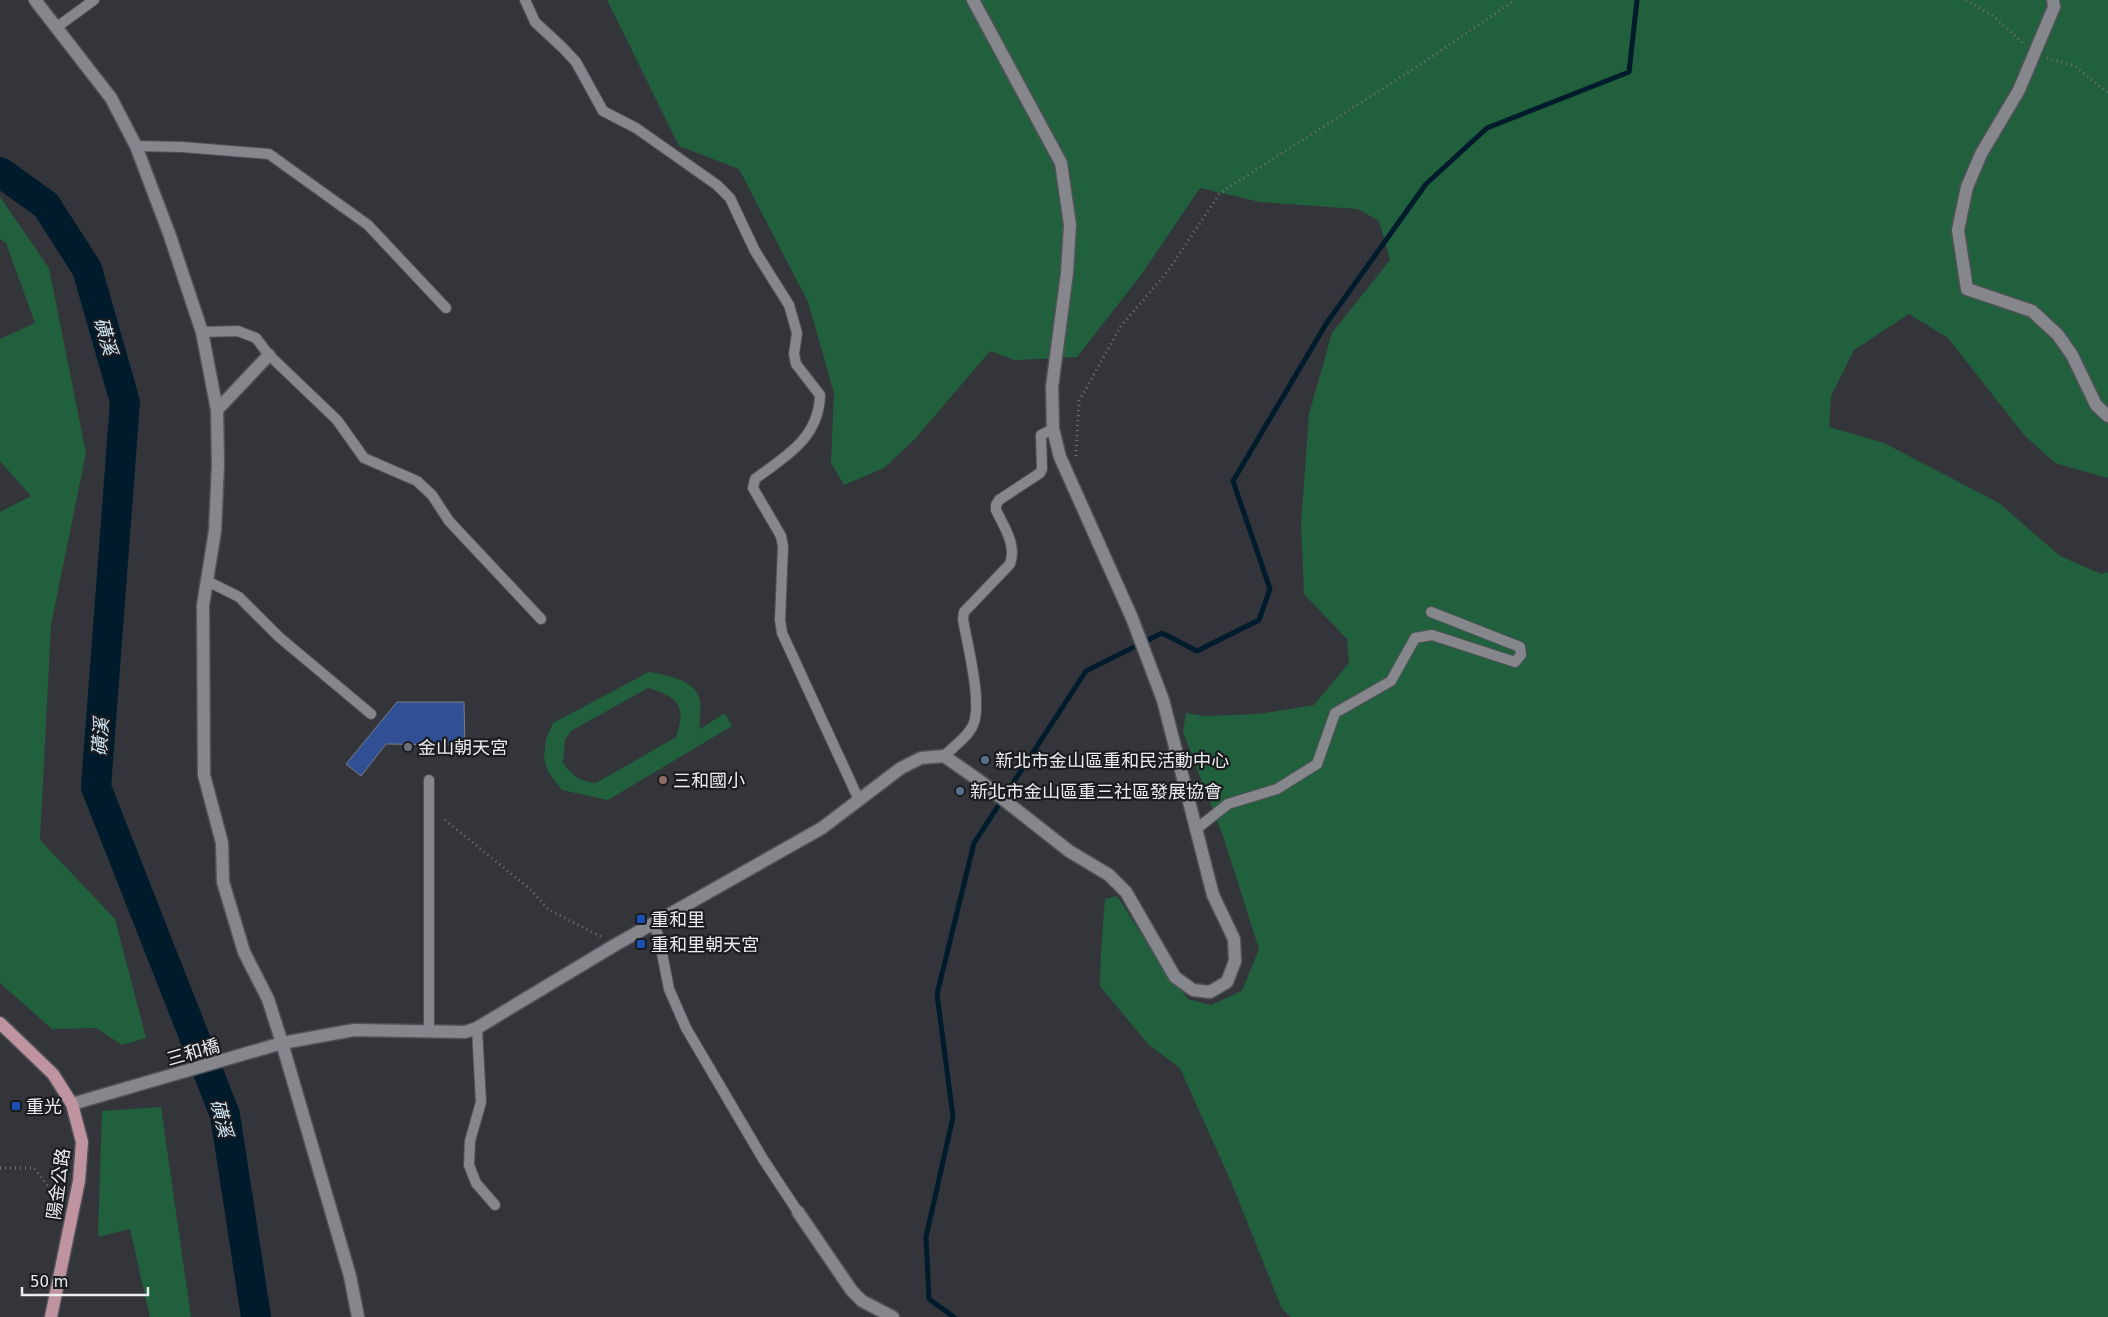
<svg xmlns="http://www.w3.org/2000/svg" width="2108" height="1317" viewBox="0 0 2108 1317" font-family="'DejaVu Sans','Noto Sans TC',sans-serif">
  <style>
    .green { fill: #21603c; fill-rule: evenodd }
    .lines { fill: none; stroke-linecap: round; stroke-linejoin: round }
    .stream { stroke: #001b2b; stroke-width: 5 }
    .river { stroke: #001b2b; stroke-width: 30 }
    .building { fill: #314f95; stroke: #7a7d82 }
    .service-casing { stroke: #505257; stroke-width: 12 }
    .minor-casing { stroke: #505257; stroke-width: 15 }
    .tertiary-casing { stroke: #505257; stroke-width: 15 }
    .primary-casing { stroke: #505257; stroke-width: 15 }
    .path { stroke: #707276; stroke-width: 3; stroke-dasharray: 1 4; stroke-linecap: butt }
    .service { stroke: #85878d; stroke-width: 10 }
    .minor { stroke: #85878d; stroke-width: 12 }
    .tertiary { stroke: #85878d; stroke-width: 12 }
    .primary { stroke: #bf94a0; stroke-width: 12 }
    .worship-dot { fill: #6b7280; stroke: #1b1c1f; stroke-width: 2 }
    .service-dot { fill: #5c6f8a; stroke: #1b1c1f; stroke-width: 2 }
    .education-dot { fill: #8d6e63; stroke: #1b1c1f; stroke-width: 2 }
    .transit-dot { fill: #1a4fb4; stroke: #1b1c1f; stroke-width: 2 }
    .labels { text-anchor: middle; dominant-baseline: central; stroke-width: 4.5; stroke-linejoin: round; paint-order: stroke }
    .poi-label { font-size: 18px; fill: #ebedf0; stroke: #1b1c1f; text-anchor: start }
    .street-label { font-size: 18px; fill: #ebedf0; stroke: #1b1c1f }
    .water-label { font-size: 19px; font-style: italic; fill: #d0e7f5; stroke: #1b1c1f }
  </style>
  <rect width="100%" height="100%" fill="#33353a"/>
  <!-- green -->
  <path class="green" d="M607,0H2108V478L2055,463L2025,436L1948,338L1909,314L1854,350L1831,396L1829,427L1884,443L1999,503L2060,556L2101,574L2108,572V1317H1291L1282,1309L1232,1184L1180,1068L1148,1044L1100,986L1101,952L1105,899L1117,896L1144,938L1188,999L1211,1005L1242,991L1259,949L1224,839L1183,732L1186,713L1206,716L1259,714L1314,705L1349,663L1347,639L1304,594L1301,524L1309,414L1332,333L1390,260L1379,221L1358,209L1260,202L1200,188L1141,275L1077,357L1014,360L990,351L915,439L884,468L844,485L831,463L834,393L808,302L739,169L679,146Z
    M0,197L49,268L86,453L51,625L40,840L115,919L146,1038L122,1045L96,1028L52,1029L0,983V512L31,496L0,461V339L35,323L6,243L0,239Z
    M649,672C665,675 693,679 699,697C702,706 699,720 700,729L725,713L732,726L608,800L562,790L548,772L544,758L546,739L553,723ZM648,688C678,697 687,706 676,737L596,783C579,781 573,776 563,763L565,740L571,731Z
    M161,1107L191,1317H150L130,1229L98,1237L102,1111Z"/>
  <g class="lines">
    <!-- stream -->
    <path class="stream" d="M954,1317L929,1299L926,1237L953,1117L937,994L974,843L1086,671L1162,633L1197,651L1259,620L1270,589L1233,481L1326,324L1426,184L1487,128L1629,72L1637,0"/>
    <!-- river -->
    <path class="river" d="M0,172L46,205L87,269L125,402L96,787L225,1115L256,1317"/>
  </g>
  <!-- building -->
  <path class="building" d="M397,702H464L465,745L386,744L361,776L346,764Z"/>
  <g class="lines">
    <defs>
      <path id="service" d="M525,0L535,22L563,48L576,62L603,111L636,128L717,185L730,198L755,251L789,305L797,333L794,354L796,364L820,395C819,438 786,456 755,479L753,488L781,536L783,546L780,620L782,633L859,800
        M57,27L94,0
        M136,146L182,147L269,154L368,225L446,308
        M202,332L238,331L256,338L269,355L337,420L364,458L417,481L432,495L449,521L541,619
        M207,581L239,597L279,637L371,714
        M944,756C953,747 968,737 973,725C983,704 967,644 963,619L964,612L1010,564C1017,545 1004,527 996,510V505L999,500L1040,473L1042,469L1041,435L1053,429
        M1195,830L1228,804L1277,789L1317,764L1335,713L1391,681L1415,638L1432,635L1515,662L1521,655L1520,647L1431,612
        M654,925L659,938L669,989L686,1028L763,1159L798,1212
        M477,1028L481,1102L470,1141L469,1165L476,1183L495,1205
        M429,1031V780"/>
      <path id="minor" d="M35,0L111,98L136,146L170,236L202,332L217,410
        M2053,0L2054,7L2019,90L1981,154L1967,187L1958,230L1967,289L2032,311L2058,335L2072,355L2096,405L2108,416
        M269,355L217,410L218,464L215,531L203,605L204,775L222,843L223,882L244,952L268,999L282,1043L350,1276L358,1317
        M798,1212L852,1291L862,1301L893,1317"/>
      <path id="tertiary" d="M72,1104L282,1043L354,1030L465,1032L477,1028L615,945L822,828L901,768L921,758L944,756L980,781L1069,851L1109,875L1126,892L1175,977L1193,990L1210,992L1227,982L1235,961L1234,939L1213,895L1163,700L1132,618L1060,457L1053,429L1052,387L1067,273L1070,225L1061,163L973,0"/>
      <path id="primary" d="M0,1023L53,1074L72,1104L82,1142L79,1181L51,1317"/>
    </defs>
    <!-- service casing -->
    <use href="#service" class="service-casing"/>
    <!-- minor casing -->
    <use href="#minor" class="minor-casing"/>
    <!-- tertiary casing -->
    <use href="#tertiary" class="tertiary-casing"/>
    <!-- primary casing -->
    <use href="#primary" class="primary-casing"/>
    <!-- path -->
    <path class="path" d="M1966,0L1993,16L2023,43
      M2047,58L2075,66L2108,93
      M1076,456L1079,401L1121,326L1168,271L1220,193L1418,66L1515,0
      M445,820L530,889L549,910L602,937
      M0,1168H34L60,1202"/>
    <!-- service -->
    <use href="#service" class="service"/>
    <!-- minor -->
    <use href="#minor" class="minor"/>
    <!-- tertiary -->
    <use href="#tertiary" class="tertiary"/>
    <!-- primary -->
    <use href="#primary" class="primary"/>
  </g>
  <!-- markers -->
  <circle class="worship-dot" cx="408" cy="747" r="5"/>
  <g class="service-dot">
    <circle cx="985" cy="760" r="5"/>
    <circle cx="960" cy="791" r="5"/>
  </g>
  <circle class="education-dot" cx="663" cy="780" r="5"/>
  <g class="transit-dot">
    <rect x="636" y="914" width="10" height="10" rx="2.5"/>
    <rect x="636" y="939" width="10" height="10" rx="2.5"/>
    <rect x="11" y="1101" width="10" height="10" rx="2.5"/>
  </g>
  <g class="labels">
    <!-- poi labels -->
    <g class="poi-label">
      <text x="418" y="747">金山朝天宮</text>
      <text x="995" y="760">新北市金山區重和民活動中心</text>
      <text x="673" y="780">三和國小</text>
      <text x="970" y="791">新北市金山區重三社區發展協會</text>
      <text x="651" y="919">重和里</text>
      <text x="651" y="944">重和里朝天宮</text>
      <text x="26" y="1106">重光</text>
    </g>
    <!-- street labels -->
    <g class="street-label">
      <text transform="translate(193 1052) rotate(-16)">三和橋</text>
      <text transform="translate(58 1184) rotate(-82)">陽金公路</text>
    </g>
    <!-- water labels -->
    <g class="water-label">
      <text transform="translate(106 336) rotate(74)">磺溪</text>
      <text transform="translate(100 737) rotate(-86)">磺溪</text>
      <text transform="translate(222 1118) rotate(76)">磺溪</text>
    </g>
  </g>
  <!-- scale -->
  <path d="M22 1287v8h126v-8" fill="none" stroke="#ebedf0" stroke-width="2.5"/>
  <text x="30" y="1287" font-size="15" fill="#ebedf0" stroke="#1b1c1f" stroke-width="4" paint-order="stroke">50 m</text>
</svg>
